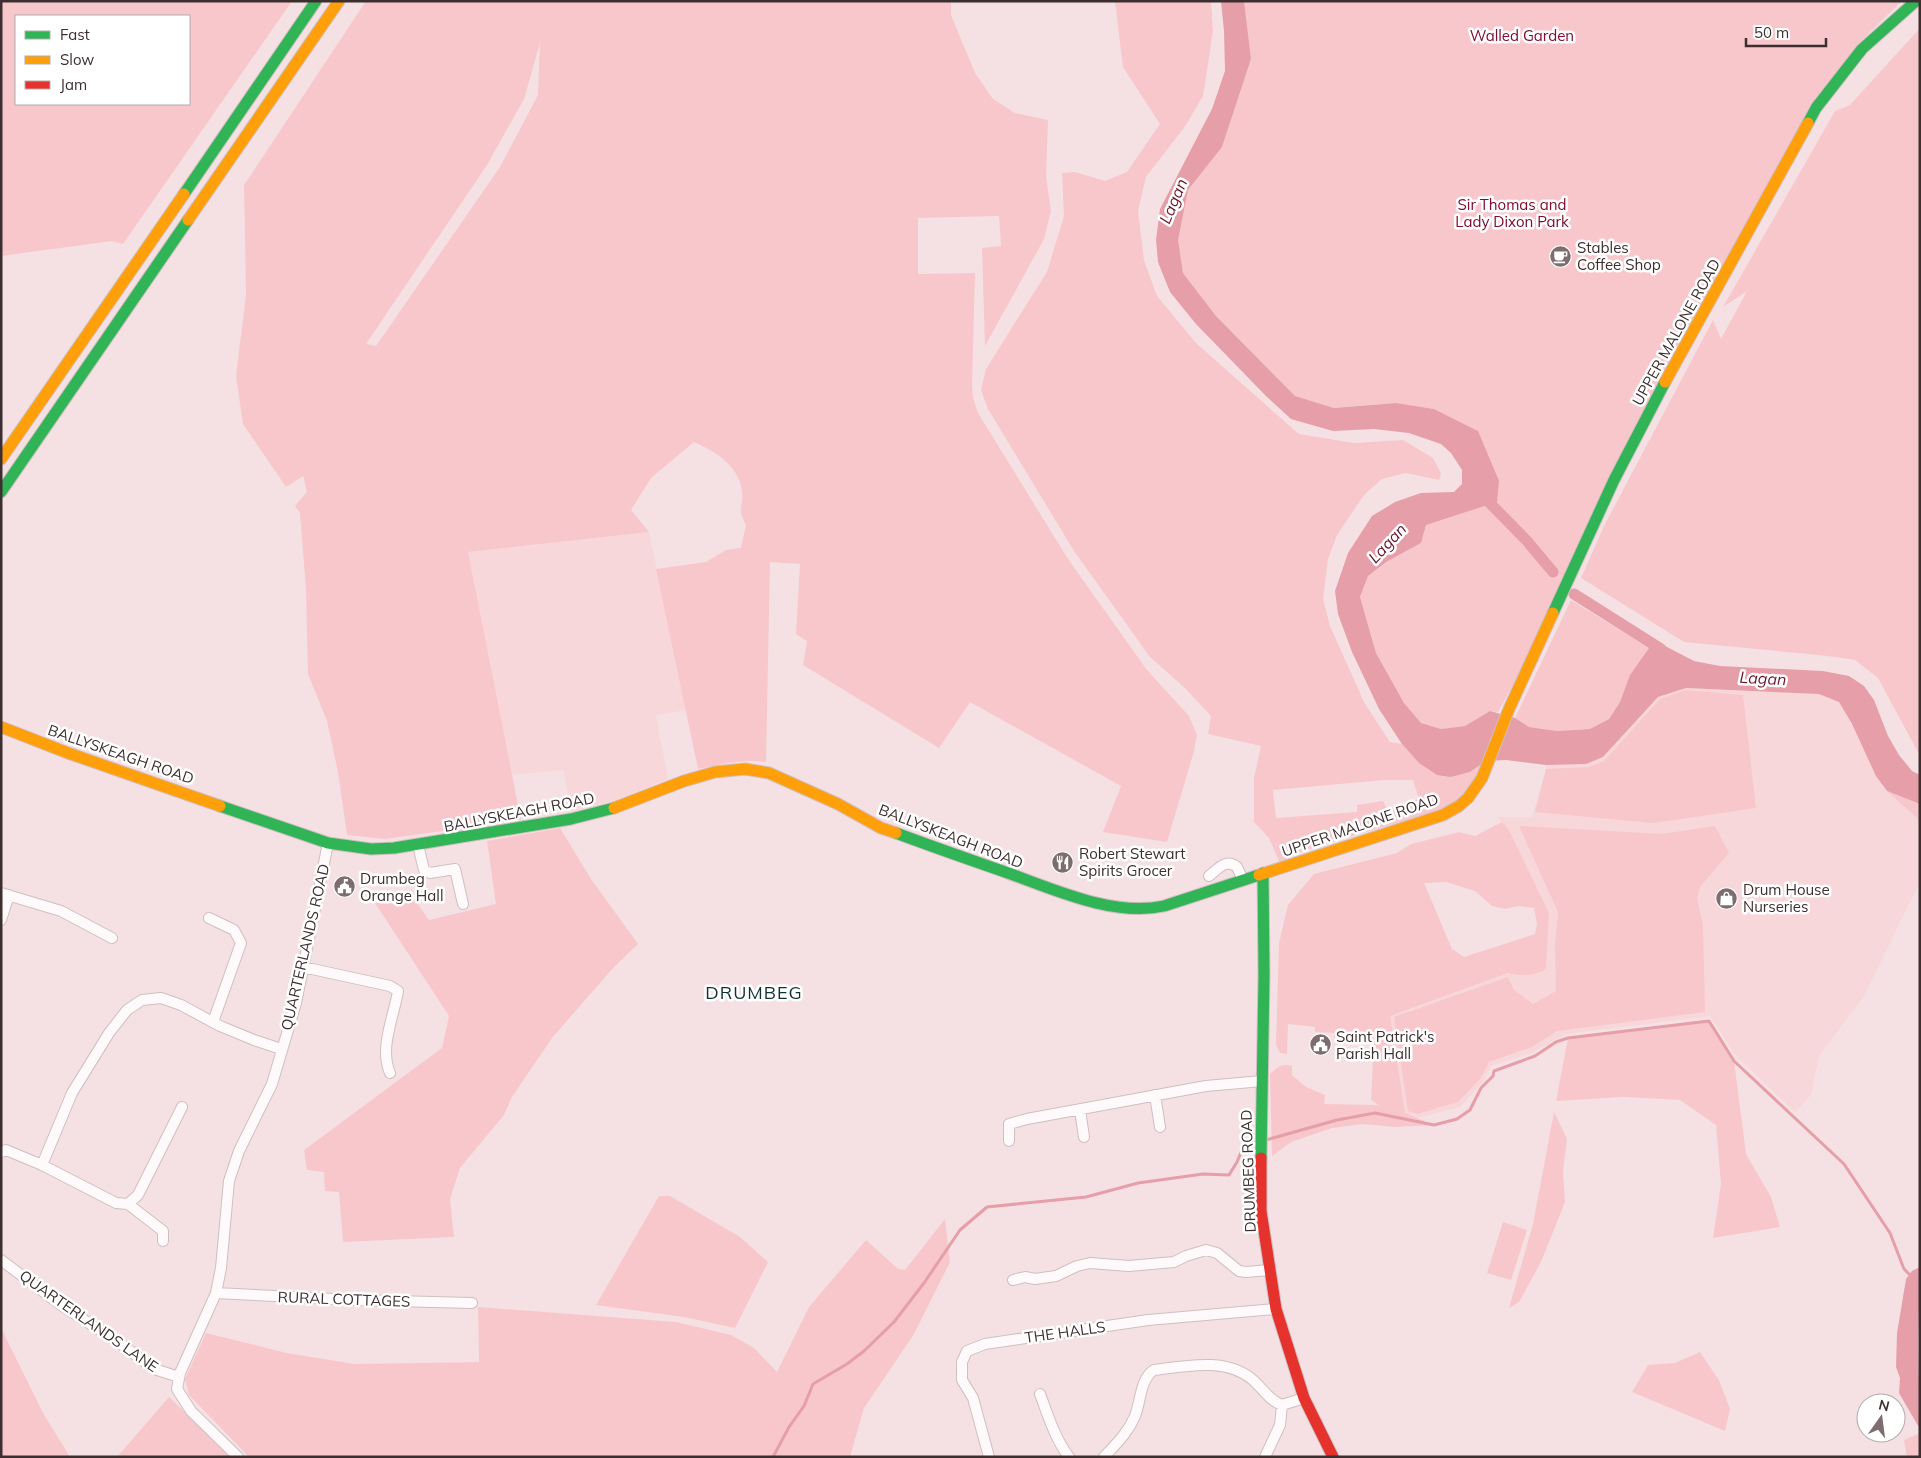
<svg xmlns="http://www.w3.org/2000/svg" width="1921" height="1458" viewBox="0 0 1921 1458" font-family="Mulish,sans-serif">
  <style>
    .built { fill: #f8d7da }
    .green { fill: #f7c7cc; fill-rule: evenodd }
    .water { fill: #e69ea8 }
    .lines { fill: none; stroke-linecap: round; stroke-linejoin: round }
    .stream { stroke: #e69ea8; stroke-width: 3 }
    .canal { stroke: #e69ea8; stroke-width: 11 }
    .street-casing { stroke: #cfbfc1; stroke-width: 12 }
    .fast-casing { stroke: #cfbfc1; stroke-width: 13 }
    .slow-casing { stroke: #cfbfc1; stroke-width: 13 }
    .jam-casing { stroke: #cfbfc1; stroke-width: 13 }
    .street { stroke: #fefafb; stroke-width: 10 }
    .fast { stroke: #30b455; stroke-width: 11 }
    .slow { stroke: #ff9f0a; stroke-width: 11 }
    .jam { stroke: #e5322d; stroke-width: 11 }
    .labels { text-anchor: middle; dominant-baseline: central; stroke-width: 5; stroke-linejoin: round; paint-order: stroke }
    .park-label { font-size: 15px; fill: #810d31; stroke: #fff }
    .poi-label { font-size: 15px; fill: #3d2f30; stroke: #fff; text-anchor: start }
    .street-label { font-size: 15px; fill: #3d2f30; stroke: #fff }
    .water-label { font-size: 16px; font-style: italic; fill: #6a152a; stroke: #fff }
    .quarter-label { font-size: 18px; letter-spacing: 1px; fill: #103332; stroke: #fff }
  </style>
  <rect width="100%" height="100%" fill="#f5e1e3"/>
  <!-- built -->
  <path class="built" d="M649,532L687,710L656,715L668,779L616,800L572,811L563,770L511,775L468,552Z
    M1686,688L1819,694L1839,701L1887,791L1920,821V882L1864,996L1819,1056L1811,1095L1795,1112L1736,1056L1710,1016L1566,1034L1532,1053L1491,1066L1484,1081L1460,1107L1417,1118L1405,1114L1390,1016L1508,973L1519,977L1549,913L1509,830L1497,817H1532L1546,769V765L1586,764L1603,757L1658,697Z"/>
  <!-- green -->
  <path class="green" d="M1,1H292L123,244L112,241L1,256ZM16,16H189V104H16Z
    M366,1H951V15L975,73L993,99L1015,113L1048,120L1046,176L1051,211L1044,239L985,346L982,248L1001,246L999,216L918,218V274L975,273L972,384L973,398L978,413L1068,559L1147,670L1189,716L1197,735L1194,751L1167,842L1103,832L1121,786L970,702L939,748L803,665L807,641L796,634L800,564L770,562L766,762C743,759 721,764 698,769L656,569L706,562L726,550L741,548L746,525C736,506 744,508 742,491C739,466 715,451 694,442L651,478L631,510L649,532L468,552L521,820L385,839L347,835L338,772L327,721L308,674L306,589L300,513L295,506L307,492L303,476L286,487L243,424L236,376L246,295L244,185ZM540,43L538,95L500,167L376,346L366,344L487,165L524,99Z
    M1115,1H1211L1213,31L1203,96L1186,125L1146,177L1138,211L1144,260L1157,296L1196,343L1299,434L1354,443L1403,440L1433,458L1441,473L1439,480L1406,473L1382,479L1364,495L1337,535L1328,559L1323,599L1330,626L1364,702L1390,742L1402,744L1419,763L1451,777L1470,772L1486,761L1457,805L1296,853L1287,861L1280,863L1269,838L1254,822V778L1261,746L1208,734L1211,716L1185,688L1150,657L1074,551L988,409L981,390L986,369L1047,272L1064,216L1062,173L1075,172L1105,181L1127,172L1160,124L1123,67ZM1384,780H1413L1419,799L1387,809L1383,801L1357,805V812L1276,818L1273,790Z
    M1244,1H1902L1858,44L1811,105L1560,600L1498,712L1490,711L1465,726L1441,729L1421,723L1404,703L1376,653L1360,597L1368,576L1386,562L1421,543L1426,525L1497,502L1478,431L1434,409L1396,403L1334,408L1295,396L1216,316L1183,273L1177,240L1188,190L1222,147L1251,59Z
    M1920,28V756L1878,678L1855,660L1828,656L1684,642L1581,578L1604,526L1713,320L1721,339L1747,291L1723,307L1835,111L1850,105Z
    M1571,600L1649,648L1630,675L1620,702L1609,719L1590,729L1557,731L1529,727L1515,718Z
    M1686,690L1743,695L1756,808L1653,823L1535,812L1546,769L1589,767L1604,761L1660,699Z
    M1887,791L1920,804V821Z
    M1502,822L1509,830L1549,913L1546,969C1534,976 1521,977 1508,973L1390,1016L1405,1113L1434,1125L1395,1127L1362,1124L1332,1128L1291,1142L1272,1156L1270,1074C1278,1067 1281,1063 1292,1066V1075L1306,1087L1325,1095L1324,1104L1379,1105L1371,1100L1374,1040L1334,1038V1033L1315,1032V1027L1288,1024L1287,1054L1280,1053L1276,1045L1279,943L1288,905L1314,874L1397,853L1411,844L1459,832L1475,836ZM1446,882L1475,891L1492,906L1505,909L1518,906L1534,908L1537,924L1535,934L1464,957L1452,949L1424,883Z
    M1519,826L1662,834L1715,826L1729,853L1700,887L1697,898L1703,925L1705,1012L1557,1031L1532,1047L1489,1062L1481,1078L1458,1102L1417,1114L1408,1111L1394,1017L1508,977L1514,990L1533,1004L1556,991L1555,946L1558,912Z
    M560,828L591,879L638,944L613,968L552,1038L512,1097L504,1115L460,1168L450,1199L454,1237L343,1242L339,1192L325,1191L324,1172L307,1170L304,1150L442,1048L449,1016L375,903L415,900L429,920L496,904L487,841Z
    M1709,1021L1734,1061L1746,1154L1771,1197L1780,1227L1713,1238L1721,1184L1716,1125L1680,1100L1623,1097L1556,1101L1568,1038Z
    M1554,1112L1567,1139L1563,1170L1565,1202L1541,1262L1519,1302L1509,1308L1533,1224Z
    M659,1196H670L740,1237L768,1262L735,1328L684,1317L596,1305Z
    M945,1219L950,1262L914,1334L864,1408L850,1457H249L189,1395L185,1379L206,1333L287,1353L354,1364L479,1362L478,1307L676,1322L731,1335L754,1348L777,1372L809,1307L866,1240L898,1269L905,1270Z
    M1503,1222L1527,1230L1511,1280L1487,1273Z
    M1,1328L43,1413L70,1457H1Z
    M1700,1352L1719,1380L1730,1409L1725,1431L1632,1392L1648,1365L1675,1363Z
    M169,1397L232,1457H117Z
    M1920,1433V1457H1907L1904,1440Z"/>
  <!-- water -->
  <path class="water" d="M1221,1H1244L1251,59L1222,147L1188,190L1178,240L1183,273L1216,316L1295,396L1334,408L1396,403L1434,409L1478,431L1499,481L1497,502L1426,525L1421,543L1386,562L1368,576L1360,597L1376,653L1404,703L1421,723L1441,729L1465,726L1490,711L1515,718L1529,727L1557,731L1590,729L1609,719L1620,702L1630,675L1649,648L1665,646L1694,661L1720,666L1823,671L1849,676L1864,686L1874,700L1888,736L1899,755L1912,771L1920,775V804L1887,791L1876,776L1852,724L1839,702L1819,694L1686,688L1658,697L1603,757L1586,764L1546,765L1506,760L1486,761L1470,772L1451,777L1437,775L1419,763L1402,744L1379,709L1352,652L1338,614L1335,591L1348,553L1372,516L1395,502L1421,493L1454,492L1462,484V470L1451,453L1441,444L1409,433L1374,429L1333,431L1291,419L1266,396L1196,324L1170,292L1158,262L1156,240L1160,209L1212,109L1225,71L1224,31Z
    M1920,1267L1918,1344L1920,1429L1899,1393L1900,1378L1896,1367L1897,1333L1906,1279L1912,1271Z"/>
  <g class="lines">
    <!-- stream -->
    <path class="stream" d="M1266,1140L1337,1120L1375,1113L1434,1125L1457,1119L1470,1110L1481,1088L1493,1076L1494,1071L1535,1056L1556,1042L1568,1038L1709,1021L1734,1061L1844,1164L1890,1233L1904,1269L1912,1277
      M773,1457L789,1427L804,1406L813,1384L847,1364L864,1351L894,1322L924,1283L960,1230L987,1207L1086,1197L1138,1183L1203,1174L1229,1175L1237,1162L1244,1145L1257,1142"/>
    <!-- canal -->
    <path class="canal" d="M1481,494L1527,541L1553,572
      M1574,594L1661,649L1668,657"/>
    <defs>
      <path id="street" d="M418,845L424,870L430,873L455,869L463,904
        M1209,876C1218,869 1226,858 1237,867L1243,880
        M1,893L61,911L112,938
        M209,918L234,930L241,943L213,1022
        M1,920L9,895
        M303,967L390,986L398,991C394,1016 379,1048 390,1073
        M1155,1095L1160,1127
        M182,1107L138,1195L128,1204L116,1203L42,1165L72,1093L109,1033L127,1010L142,1000L161,998L181,1005L220,1026L254,1040L281,1049
        M1080,1110L1084,1137
        M1009,1141V1124L1027,1119L1206,1086L1262,1081
        M1,1152L6,1150L42,1165
        M128,1204L163,1231V1241
        M1,1260L61,1305L121,1344L154,1369L179,1377
        M1013,1280L1025,1277L1035,1279L1056,1276L1077,1266L1090,1263L1129,1266L1174,1262L1186,1256L1206,1250L1217,1253L1239,1271L1246,1272L1269,1270
        M216,1293L354,1300L472,1303
        M1040,1394C1048,1415 1055,1439 1069,1457
        M238,1457L191,1411L177,1389L180,1373L216,1293L221,1268L229,1181L239,1151L272,1084L296,1003L328,843
        M989,1457L973,1398L962,1380V1362L967,1351L985,1344L1148,1320L1276,1309
        M1104,1457C1116,1444 1128,1433 1135,1416C1141,1401 1140,1379 1154,1370C1186,1366 1226,1357 1253,1380C1263,1389 1269,1400 1282,1405L1304,1398
        M1265,1457L1280,1425L1282,1405"/>
      <path id="fast" d="M1808,123L1816,108L1862,49L1916,1
        M184,194L316,1
        M1,492L188,220
        M1553,613L1614,480L1665,382
        M220,806L328,843L371,849L394,848L571,819L614,808
        M896,833C933,847 971,860 1008,873C1055,890 1114,917 1164,906L1259,875
        M1261,1158L1264,975L1263,873"/>
      <path id="slow" d="M188,220L339,1
        M1665,382L1808,123
        M1,459L184,194
        M1,727L68,753L220,806
        M614,808L684,781L715,772L745,769L769,773L838,804L881,828L896,833
        M1259,875L1443,815L1459,806L1468,798L1482,778L1509,709L1553,613"/>
      <path id="jam" d="M1261,1158V1211L1276,1309L1304,1398L1333,1457"/>
    </defs>
    <!-- street casing -->
    <use href="#street" class="street-casing"/>
    <!-- fast casing -->
    <use href="#fast" class="fast-casing"/>
    <!-- slow casing -->
    <use href="#slow" class="slow-casing"/>
    <!-- jam casing -->
    <use href="#jam" class="jam-casing"/>
    <!-- street -->
    <use href="#street" class="street"/>
    <!-- fast -->
    <use href="#fast" class="fast"/>
    <!-- slow -->
    <use href="#slow" class="slow"/>
    <!-- jam -->
    <use href="#jam" class="jam"/>
  </g>
  <!-- icons -->
  <defs>
    <symbol id="cafe-disc" viewBox="-11 -11 22 22"><circle r="9.5" fill="#7d6d6f" stroke="#fff"/><path d="M-5.5-4.5H6V0H3Q3 3.5 0 3.5H-2.5Q-5.5 3.5-5.5 0ZM3-3.2v2h1.7v-2ZM-6 4.5H4V6H-6Z" fill="#fff"/></symbol>
    <symbol id="restaurant-disc" viewBox="-11 -11 22 22"><circle r="9.5" fill="#7d6d6f" stroke="#fff"/><path d="M-5-6h1v4h1v-4h1v4h1v-4h1v5L-1.5 .5V6h-2V.5L-5-1ZM5-6V6H3V1.5H1.5Q1.5-4 5-6Z" fill="#fff"/></symbol>
    <symbol id="civic-disc" viewBox="-11 -11 22 22"><circle r="9.5" fill="#7d6d6f" stroke="#fff"/><path d="M-.6-6.5H3V-4.5H.6V-3L4-1V1h2V6H-6V1h2V-1L-.6-3ZM-1.2 2.5V6h2.4V2.5Z" fill="#fff"/></symbol>
    <symbol id="shop-disc" viewBox="-11 -11 22 22"><circle r="9.5" fill="#7d6d6f" stroke="#fff"/><path d="M-5-2.5h2.3a2.7 3.5 0 0 1 5.4 0H5L5.5 6h-11ZM-1.5-2.5h3a1.5 2.3 0 0 0-3 0Z" fill="#fff"/></symbol>
  </defs>
  <g fill-rule="evenodd">
    <use href="#cafe-disc" x="1548" y="244" width="25" height="25"/>
    <use href="#restaurant-disc" x="1050" y="850" width="25" height="25"/>
    <use href="#civic-disc" x="332" y="874" width="25" height="25"/>
    <use href="#shop-disc" x="1714" y="886" width="25" height="25"/>
    <use href="#civic-disc" x="1308" y="1032" width="25" height="25"/>
  </g>
  <g class="labels">
    <!-- park labels -->
    <g class="park-label">
      <text x="1522" y="35">Walled Garden</text>
      <text x="1512" y="204">Sir Thomas and<tspan x="1512" dy="17">Lady Dixon Park</tspan></text>
    </g>
    <!-- poi labels -->
    <g class="poi-label">
      <text x="1577" y="247">Stables<tspan x="1577" dy="17">Coffee Shop</tspan></text>
      <text x="1079" y="853">Robert Stewart<tspan x="1079" dy="17">Spirits Grocer</tspan></text>
      <text x="360" y="878">Drumbeg<tspan x="360" dy="17">Orange Hall</tspan></text>
      <text x="1743" y="889">Drum House<tspan x="1743" dy="17">Nurseries</tspan></text>
      <text x="1336" y="1036">Saint Patrick's<tspan x="1336" dy="17">Parish Hall</tspan></text>
    </g>
    <!-- street labels -->
    <g class="street-label">
      <text transform="translate(1676 332) rotate(-61)">UPPER MALONE ROAD</text>
      <text transform="translate(121 754) rotate(19)">BALLYSKEAGH ROAD</text>
      <text transform="translate(519 812) rotate(-11)">BALLYSKEAGH ROAD</text>
      <text transform="translate(1360 825) rotate(-19)">UPPER MALONE ROAD</text>
      <text transform="translate(951 836) rotate(21)">BALLYSKEAGH ROAD</text>
      <text transform="translate(305 947) rotate(-77)">QUARTERLANDS ROAD</text>
      <text transform="translate(1248 1171) rotate(-92)">DRUMBEG ROAD</text>
      <text transform="translate(344 1299) rotate(2)">RURAL COTTAGES</text>
      <text transform="translate(89 1321) rotate(35)">QUARTERLANDS LANE</text>
      <text transform="translate(1065 1332) rotate(-8)">THE HALLS</text>
    </g>
    <!-- water labels -->
    <g class="water-label">
      <text transform="translate(1173 201) rotate(-67)">Lagan</text>
      <text transform="translate(1387 543) rotate(-47)">Lagan</text>
      <text transform="translate(1763 678) rotate(3)">Lagan</text>
    </g>
    <!-- quarter labels -->
    <g class="quarter-label">
      <text x="754" y="992">DRUMBEG</text>
    </g>
  </g>
  <!-- border -->
  <rect width="1921" height="1458" fill="none" stroke="#3d2f30" stroke-width="5"/>
  <!-- legend -->
  <rect x="15" y="15" width="175" height="90" fill="#ffffff" stroke="#b1acac"/>
  <rect x="25" y="31" width="25" height="8" fill="#30b455" stroke="#b1acac"/>
  <text x="60" y="40" font-size="15" fill="#3d2f30">Fast</text>
  <rect x="25" y="56" width="25" height="8" fill="#ff9f0a" stroke="#b1acac"/>
  <text x="60" y="65" font-size="15" fill="#3d2f30">Slow</text>
  <rect x="25" y="81" width="25" height="8" fill="#e5322d" stroke="#b1acac"/>
  <text x="60" y="90" font-size="15" fill="#3d2f30">Jam</text>
  <!-- north arrow -->
  <g transform="translate(1881 1418) rotate(14)"><circle r="24" fill="#ffffff" stroke="#b1acac"/>
  <path d="M0-4L9 19L0 12L-9 19Z" fill="#7d6d6f"/>
  <text y="-8" font-size="14" font-weight="bold" text-anchor="middle" fill="#3d2f30">N</text>
  </g>
  <!-- scale -->
  <path d="M1746 38v8h80v-8" fill="none" stroke="#3d2f30" stroke-width="2.5"/>
  <text x="1754" y="38" font-size="15" fill="#3d2f30" stroke="#ffffff" stroke-width="4" paint-order="stroke">50 m</text>
</svg>
